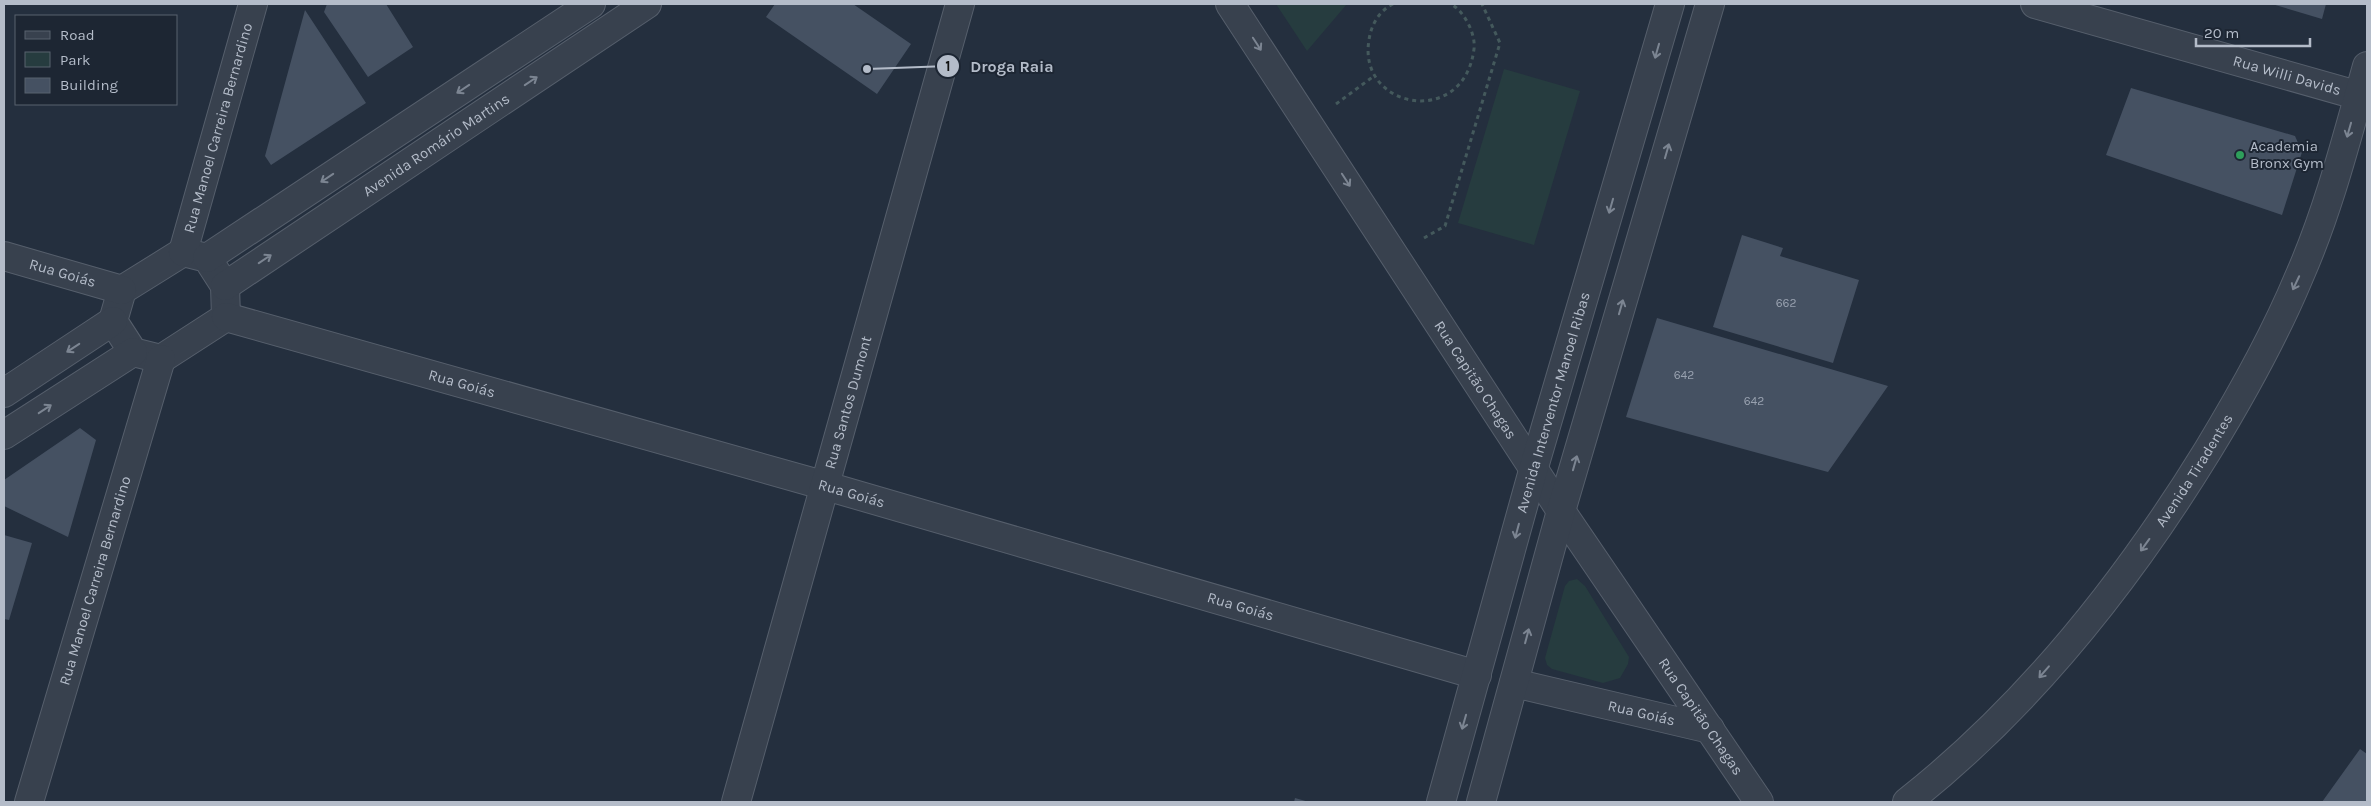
<svg xmlns="http://www.w3.org/2000/svg" width="2371" height="806" viewBox="0 0 2371 806" font-family="Karla,sans-serif">
  <style>
    .green { fill: #263c3f }
    .building { fill: #455162 }
    .lines { fill: none; stroke-linecap: round; stroke-linejoin: round }
    .minor-casing { stroke: #565f6c; stroke-width: 30 }
    .path { stroke: #44595c; stroke-width: 3; stroke-dasharray: 4 4; stroke-linecap: butt }
    .minor { stroke: #38414e; stroke-width: 28 }
    .oneway { stroke: #7c8592 }
    .leisure-dot { fill: #2e9e5b; stroke: #1d2633; stroke-width: 2 }
    .labels { text-anchor: middle; dominant-baseline: central; stroke-width: 4; stroke-linejoin: round; paint-order: stroke }
    .number-label { font-size: 12px; fill: #98a1af }
    .street-label { font-size: 15px; fill: #b4bcc9; stroke: #1d2633 }
    .poi-label { font-size: 15px; fill: #b4bcc9; stroke: #1d2633; text-anchor: start }
    .leader { fill: none; stroke: #b4bcc9; stroke-width: 2 }
    .callout-dot { fill: #b4bcc9; stroke: #1d2633; stroke-width: 2 }
    .mark-label { font-size: 15px; text-anchor: middle; font-weight: bold; fill: #111 }
    .callout-label { font-size: 16px; text-anchor: middle; font-weight: bold; fill: #b4bcc9; stroke: #1d2633; stroke-width: 4; stroke-linejoin: round; paint-order: stroke }
  </style>
  <rect width="100%" height="100%" fill="#242f3e"/>
  <!-- green -->
  <path class="green" d="M1276,4H1347L1307,51Z
    M1504,69L1580,91L1534,245L1458,223Z
    M1577,579L1585,586L1629,657L1628,664L1620,678L1603,683L1552,669L1547,665L1545,658L1565,586L1569,581Z"/>
  <!-- building -->
  <path class="building" d="M327,4H386L413,47L368,77L324,12Z
    M775,4H853L911,44L877,94L766,17Z
    M2272,4H2326L2322,19Z
    M305,10L366,103L271,165L265,156Z
    M2131,88L2295,136L2302,152L2282,215L2106,155Z
    M1742,235L1783,248L1780,256L1859,280L1833,363L1713,327Z
    M1657,318L1888,386L1828,472L1626,417Z
    M80,428L96,440L68,537L4,506V480Z
    M4,535L32,543L9,620L4,619Z
    M2360,749L2367,754V802H2322Z
    M1295,798L1309,802H1294Z"/>
  <g class="lines">
    <defs>
      <g id="minor">
        <path id="s1" d="M1230,4L1561,511L1759,802"/>
        <path id="s2" d="M2035,4L2367,98"/>
        <path d="M183,252L207,258L225,286L226,317L161,359L133,352L113,321L122,290Z"/>
        <path id="s3" d="M183,252L253,4"/>
        <path id="s4" d="M4,256L122,290"/>
        <path d="M207,258L591,4"/>
        <path id="s5" d="M225,286L647,4"/>
        <path id="s6" d="M226,317L826,486L1477,675"/>
        <path d="M4,393L113,321"/>
        <path d="M4,435L133,352"/>
        <path id="s7" d="M1514,683L1710,729"/>
        <path id="s8" d="M29,802L161,359"/>
        <path id="s9" d="M736,802L960,4"/>
        <path id="s10" d="M1441,802L1534,467L1670,4"/>
        <path d="M1481,802L1561,511L1710,4"/>
        <path id="s11" d="M1907,802C2029,706 2127,582 2208,450C2242,394 2274,337 2299,277C2329,209 2347,137 2367,66"/>
      </g>
    </defs>
    <!-- minor casing -->
    <use href="#minor" class="minor-casing"/>
    <!-- path -->
    <path class="path" d="M1393,4C1379,11 1371,25 1369,40C1357,109 1464,129 1474,49C1476,34 1464,11 1451,4
      M1336,104L1374,76
      M1424,238L1445,226L1500,43L1482,4"/>
    <!-- minor -->
    <use href="#minor" class="minor"/>
  </g>
  <!-- one-way arrows -->
  <defs><path id="oneway-shaft" d="M-6 0H5M1.5-3L5.5 0L1.5 3" fill="none" stroke-width="1.6" stroke-linecap="round" stroke-linejoin="round" transform="scale(1.25)"/></defs>
  <g class="oneway">
    <use href="#oneway-shaft" transform="translate(1257 44) rotate(57)"/>
    <use href="#oneway-shaft" transform="translate(1657 51) rotate(106)"/>
    <use href="#oneway-shaft" transform="translate(531 81) rotate(-34)"/>
    <use href="#oneway-shaft" transform="translate(463 89) rotate(146)"/>
    <use href="#oneway-shaft" transform="translate(2349 130) rotate(106)"/>
    <use href="#oneway-shaft" transform="translate(1667 151) rotate(-74)"/>
    <use href="#oneway-shaft" transform="translate(327 178) rotate(146)"/>
    <use href="#oneway-shaft" transform="translate(1346 180) rotate(57)"/>
    <use href="#oneway-shaft" transform="translate(1611 206) rotate(106)"/>
    <use href="#oneway-shaft" transform="translate(265 259) rotate(-34)"/>
    <use href="#oneway-shaft" transform="translate(2296 283) rotate(115)"/>
    <use href="#oneway-shaft" transform="translate(1621 307) rotate(-74)"/>
    <use href="#oneway-shaft" transform="translate(73 348) rotate(147)"/>
    <use href="#oneway-shaft" transform="translate(45 409) rotate(-33)"/>
    <use href="#oneway-shaft" transform="translate(1575 463) rotate(-74)"/>
    <use href="#oneway-shaft" transform="translate(1517 531) rotate(105)"/>
    <use href="#oneway-shaft" transform="translate(2145 545) rotate(126)"/>
    <use href="#oneway-shaft" transform="translate(1527 636) rotate(-75)"/>
    <use href="#oneway-shaft" transform="translate(2044 672) rotate(131)"/>
    <use href="#oneway-shaft" transform="translate(1464 722) rotate(106)"/>
  </g>
  <!-- markers -->
  <circle class="leisure-dot" cx="2240" cy="155" r="5"/>
  <g class="labels">
    <!-- number labels -->
    <g class="number-label">
      <text x="1786" y="303">662</text>
      <text x="1684" y="375">642</text>
      <text x="1754" y="401">642</text>
    </g>
    <!-- street labels -->
    <g class="street-label">
      <text stroke="none"><textPath href="#s2" startOffset="262">Rua Willi Davids</textPath></text>
      <text stroke="none"><textPath href="#s3" startOffset="129">Rua Manoel Carreira Bernardino</textPath></text>
      <text stroke="none"><textPath href="#s5" startOffset="254">Avenida Romário Martins</textPath></text>
      <text stroke="none"><textPath href="#s4" startOffset="61">Rua Goiás</textPath></text>
      <text stroke="none"><textPath href="#s1" startOffset="449">Rua Capitão Chagas</textPath></text>
      <text stroke="none"><textPath href="#s6" startOffset="245">Rua Goiás</textPath></text>
      <text stroke="none"><textPath href="#s10" startOffset="415">Avenida Interventor Manoel Ribas</textPath></text>
      <text stroke="none"><textPath href="#s9" startOffset="415">Rua Santos Dumont</textPath></text>
      <text stroke="none"><textPath href="#s11" startOffset="441">Avenida Tiradentes</textPath></text>
      <text stroke="none"><textPath href="#s6" startOffset="650">Rua Goiás</textPath></text>
      <text stroke="none"><textPath href="#s8" startOffset="231">Rua Manoel Carreira Bernardino</textPath></text>
      <text stroke="none"><textPath href="#s6" startOffset="1055">Rua Goiás</textPath></text>
      <text stroke="none"><textPath href="#s7" startOffset="131">Rua Goiás</textPath></text>
      <text stroke="none"><textPath href="#s1" startOffset="854">Rua Capitão Chagas</textPath></text>
    </g>
    <!-- poi labels -->
    <g class="poi-label">
      <text x="2250" y="146">Academia<tspan x="2250" dy="17">Bronx Gym</tspan></text>
    </g>
  </g>
  <!-- callouts -->
  <path class="leader" d="M867 69L948 66"/>
  <g class="callout-dot">
    <circle cx="867" cy="69" r="5"/>
    <circle cx="948" cy="66" r="12"/>
  </g>
  <g class="mark-label">
    <text x="948" y="71">1</text>
  </g>
  <g class="callout-label">
    <text x="1012" y="72">Droga Raia</text>
  </g>
  <!-- border -->
  <rect width="2371" height="806" fill="none" stroke="#b4bcc9" stroke-width="10"/>
  <!-- legend -->
  <rect x="15" y="15" width="162" height="90" fill="#1d2633" stroke="#59626f"/>
  <rect x="25" y="31" width="25" height="8" fill="#38414e" stroke="#59626f"/>
  <text x="60" y="40" font-size="15" fill="#b4bcc9">Road</text>
  <rect x="25" y="52" width="25" height="15" fill="#263c3f" stroke="#59626f"/>
  <text x="60" y="65" font-size="15" fill="#b4bcc9">Park</text>
  <rect x="25" y="78" width="25" height="15" fill="#455162" stroke="#59626f"/>
  <text x="60" y="90" font-size="15" fill="#b4bcc9">Building</text>
  <!-- scale -->
  <path d="M2196 38v8h114v-8" fill="none" stroke="#b4bcc9" stroke-width="2.5"/>
  <text x="2204" y="38" font-size="15" fill="#b4bcc9" stroke="#1d2633" stroke-width="4" paint-order="stroke">20 m</text>
</svg>
